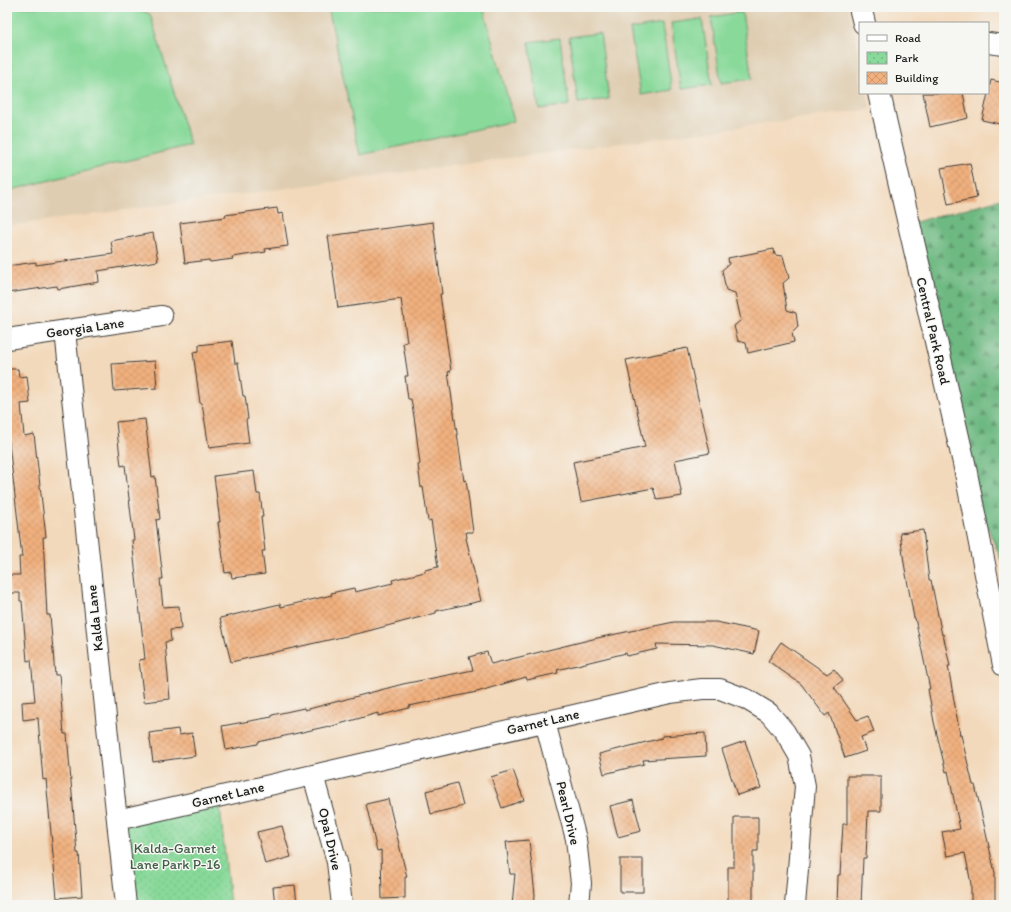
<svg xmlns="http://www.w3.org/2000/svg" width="1011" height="912" viewBox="0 0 1011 912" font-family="Itim,sans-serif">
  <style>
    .built { fill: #dfcdb1 }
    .grass { fill: #88d99a; stroke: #527a5b }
    .forest { fill: url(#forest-firs); stroke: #456a4f }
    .park { fill: url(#park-dots); stroke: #527a5b }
    .building { fill: url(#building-cross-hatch) }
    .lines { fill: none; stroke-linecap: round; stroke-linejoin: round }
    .minor-casing { stroke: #3c3834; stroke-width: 22 }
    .tertiary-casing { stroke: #3c3834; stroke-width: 24 }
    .minor { stroke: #fff; stroke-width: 20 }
    .tertiary { stroke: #fff; stroke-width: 22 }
    .labels { text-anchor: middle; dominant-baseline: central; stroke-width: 3; stroke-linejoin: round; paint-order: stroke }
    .street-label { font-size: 14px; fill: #1c1c1c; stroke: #f6f6f2 }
    .park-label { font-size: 14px; fill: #425e48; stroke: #f6f6f2 }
  </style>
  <defs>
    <pattern id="forest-firs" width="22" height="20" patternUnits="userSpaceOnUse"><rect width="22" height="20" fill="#6eb982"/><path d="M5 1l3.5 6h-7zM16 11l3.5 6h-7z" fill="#5a966a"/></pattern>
    <pattern id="park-dots" width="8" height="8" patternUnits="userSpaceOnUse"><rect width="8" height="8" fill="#88d99a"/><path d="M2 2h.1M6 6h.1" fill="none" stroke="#75ba84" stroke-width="1.8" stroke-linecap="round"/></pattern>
    <pattern id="building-cross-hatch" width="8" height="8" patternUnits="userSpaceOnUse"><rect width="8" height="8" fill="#f1b07e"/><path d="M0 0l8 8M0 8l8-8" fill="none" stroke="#ce976c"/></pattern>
  </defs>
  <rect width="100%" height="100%" fill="#f6f6f2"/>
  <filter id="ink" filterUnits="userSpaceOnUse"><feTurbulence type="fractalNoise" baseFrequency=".025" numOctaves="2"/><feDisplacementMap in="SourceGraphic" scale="8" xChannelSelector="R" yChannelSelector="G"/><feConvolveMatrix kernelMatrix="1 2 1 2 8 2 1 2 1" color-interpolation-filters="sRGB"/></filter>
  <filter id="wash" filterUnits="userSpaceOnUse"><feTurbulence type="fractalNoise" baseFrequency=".012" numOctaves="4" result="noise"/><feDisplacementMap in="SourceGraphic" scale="16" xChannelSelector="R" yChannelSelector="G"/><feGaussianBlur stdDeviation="0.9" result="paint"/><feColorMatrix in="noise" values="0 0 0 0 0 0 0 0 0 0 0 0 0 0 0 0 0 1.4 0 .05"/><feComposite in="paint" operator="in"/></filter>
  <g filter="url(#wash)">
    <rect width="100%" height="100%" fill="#f3d9bb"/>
    <!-- built -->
    <path class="built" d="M7,7H848L860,59V93H867L871,109L7,226Z"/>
    <!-- grass -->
    <path class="grass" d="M7,7H132L150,14L190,145L7,191Z
      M328,7H483L514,121L360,155Z
      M742,12L752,79L721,83L711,17Z
      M702,19L712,85L681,89L671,23Z
      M662,24L672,90L641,95L630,29Z
      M600,33L609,99L578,103L569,37Z
      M560,38L569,105L539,109L529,42Z"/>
    <!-- forest -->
    <path class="forest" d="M1004,198V567L979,507L912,223Z"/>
    <!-- park -->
    <path class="park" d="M219,797L230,905H126L117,820Z"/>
    <g id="blocks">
      <!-- building -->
      <path class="building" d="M991,80L1004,83V125L982,120Z
        M923,93H963L968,118L930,127Z
        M970,163L977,198L948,204L941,168Z
        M277,208L278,214L283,213L288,246L265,249L266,252L232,257L233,259L210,262L209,260L185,263L180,223L226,217L225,215Z
        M433,222L442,294H440L451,371L448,372L464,481L466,480L473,532H466L467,538H466L481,601L436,611V613L364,632L231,662L220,618L280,604L281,607L332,595L331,593L354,588L355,592L393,583L392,580L425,572V570L438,567L431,520L428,521L423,487L421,488L418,465L420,464L415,423L411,399H408L405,376H408L403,343L407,342L401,299L338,308L328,236Z
        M153,233L158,261L98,271L99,282L58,289L57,286L7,293V266L36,262V265L113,254L111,241Z
        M774,249L775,255L783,256L789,278L783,283L787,310L796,313L798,327L792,333L794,342L748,353L746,343L738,341L734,326L741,320L735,293L726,290L722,270L729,264L728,258Z
        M232,341L235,363H238L243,396H245L248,419L246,420L249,443L209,448L202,403H200L193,352L199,351V345Z
        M687,348L710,453L675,460L682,496L657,500L653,488L581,502L573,462L645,447L626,360Z
        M155,361L157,388L114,391L112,364Z
        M7,369H18L19,377L27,376L30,403L21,404L24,436L34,434L46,537H43L47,615H50L55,675H59L64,734H67L77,853H79L82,896L57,898L46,779L43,780L38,718L23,720L22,702L35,701L31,660L27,661L22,601H20V593H10L9,575H20L19,557H22L7,426Z
        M145,419L152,477L155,476L160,519L156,520L163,579H160L163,607L179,606L181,629L170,630L171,641L165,642L170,699L144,702L139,660L145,659L132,540H134L125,465L121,466L116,422Z
        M254,471L257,494H260L263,517H261L265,551H262L265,574L232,578L231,572L225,573L218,522H220L214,476Z
        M923,530L929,580H931L942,635L943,634L950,666H948L960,735H961L973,785H975L995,873V905H971V884L965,853L947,856L942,832L960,829L948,771L946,772L934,722L928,689H930L915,618H914L904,563L900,533Z
        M674,622H716L759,631L754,654L713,645L656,644L657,649L627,656L626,653L557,670L558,673L527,680L526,677L477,692L409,706V708L378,716V713L329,727V726L258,742V744L226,750L222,726L272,717V715L304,708L305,710L403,684L473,670L469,657L487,652L491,664L597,638Z
        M781,642L827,674L834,669L843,680L834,687L857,720L868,716L874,732L861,737L866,751L845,758L829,713L825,716L801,684L768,661Z
        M178,729L179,735L192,733L195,756L153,762L149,733Z
        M705,733L706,756L643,760L644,764L604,774L599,754L662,738V736Z
        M745,741L761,788L737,795L722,749Z
        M513,770L524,800L502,808L491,777Z
        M847,776H881V811H868L866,858H863L861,905H837L838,875H840L843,824H847Z
        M457,783L463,806L431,814L426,791Z
        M388,799L407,877H405V898L382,899L381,850L377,851L366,804Z
        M633,800L641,831L618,837L610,806Z
        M734,817H758V851H753V901H728V867H734Z
        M282,826L291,857L265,864L257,832Z
        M529,840L535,895L534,905H512L515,874H510L506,842Z
        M620,859H643V892H620Z
        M295,885L297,905H275L273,887Z"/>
    </g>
  </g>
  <g filter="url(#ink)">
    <use href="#blocks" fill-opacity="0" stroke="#3c3834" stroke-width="1"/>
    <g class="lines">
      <defs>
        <path id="minor" d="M988,43L1004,45
          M65,331L126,905
          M7,339L162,316
          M545,722L576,839L581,883L579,905
          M313,775L337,862L342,905
          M117,820L670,693L702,689H720L746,699L769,713L785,732L799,756L805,786L795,905"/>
        <path id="tertiary" d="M860,7L864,23
          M879,93L886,124L964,463L1004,665"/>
      </defs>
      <!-- minor casing -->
      <use href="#minor" class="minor-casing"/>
      <!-- tertiary casing -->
      <use href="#tertiary" class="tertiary-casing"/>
      <!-- minor -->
      <use href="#minor" class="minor"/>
      <!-- tertiary -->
      <use href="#tertiary" class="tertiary"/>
    </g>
  </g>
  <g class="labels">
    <!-- street labels -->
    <g class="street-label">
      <text transform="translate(85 328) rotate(-8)">Georgia Lane</text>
      <text transform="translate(933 331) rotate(77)">Central Park Road</text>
      <text transform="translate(95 618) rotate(-96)">Kalda Lane</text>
      <text transform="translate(543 722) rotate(-13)">Garnet Lane</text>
      <text transform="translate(228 795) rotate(-13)">Garnet Lane</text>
      <text transform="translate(568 813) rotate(77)">Pearl Drive</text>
      <text transform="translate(330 839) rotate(77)">Opal Drive</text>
    </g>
    <!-- park labels -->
    <g class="park-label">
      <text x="175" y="848">Kalda-Garnet<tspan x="175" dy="16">Lane Park P-16</tspan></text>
    </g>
  </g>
  <!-- margin -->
  <rect width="1011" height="912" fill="none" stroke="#f6f6f2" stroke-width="24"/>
  <!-- legend -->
  <rect x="859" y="22" width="130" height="72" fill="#f6f6f2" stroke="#9f9f9c"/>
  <rect x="867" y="35" width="20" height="6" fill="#ffffff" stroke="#9f9f9c"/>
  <text x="895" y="42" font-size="12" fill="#1c1c1c">Road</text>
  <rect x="867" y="52" width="20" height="12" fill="url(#park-dots)" stroke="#9f9f9c"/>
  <text x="895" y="62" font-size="12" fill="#1c1c1c">Park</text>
  <rect x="867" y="72" width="20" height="12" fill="url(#building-cross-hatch)" stroke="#9f9f9c"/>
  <text x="895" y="82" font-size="12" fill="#1c1c1c">Building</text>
</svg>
